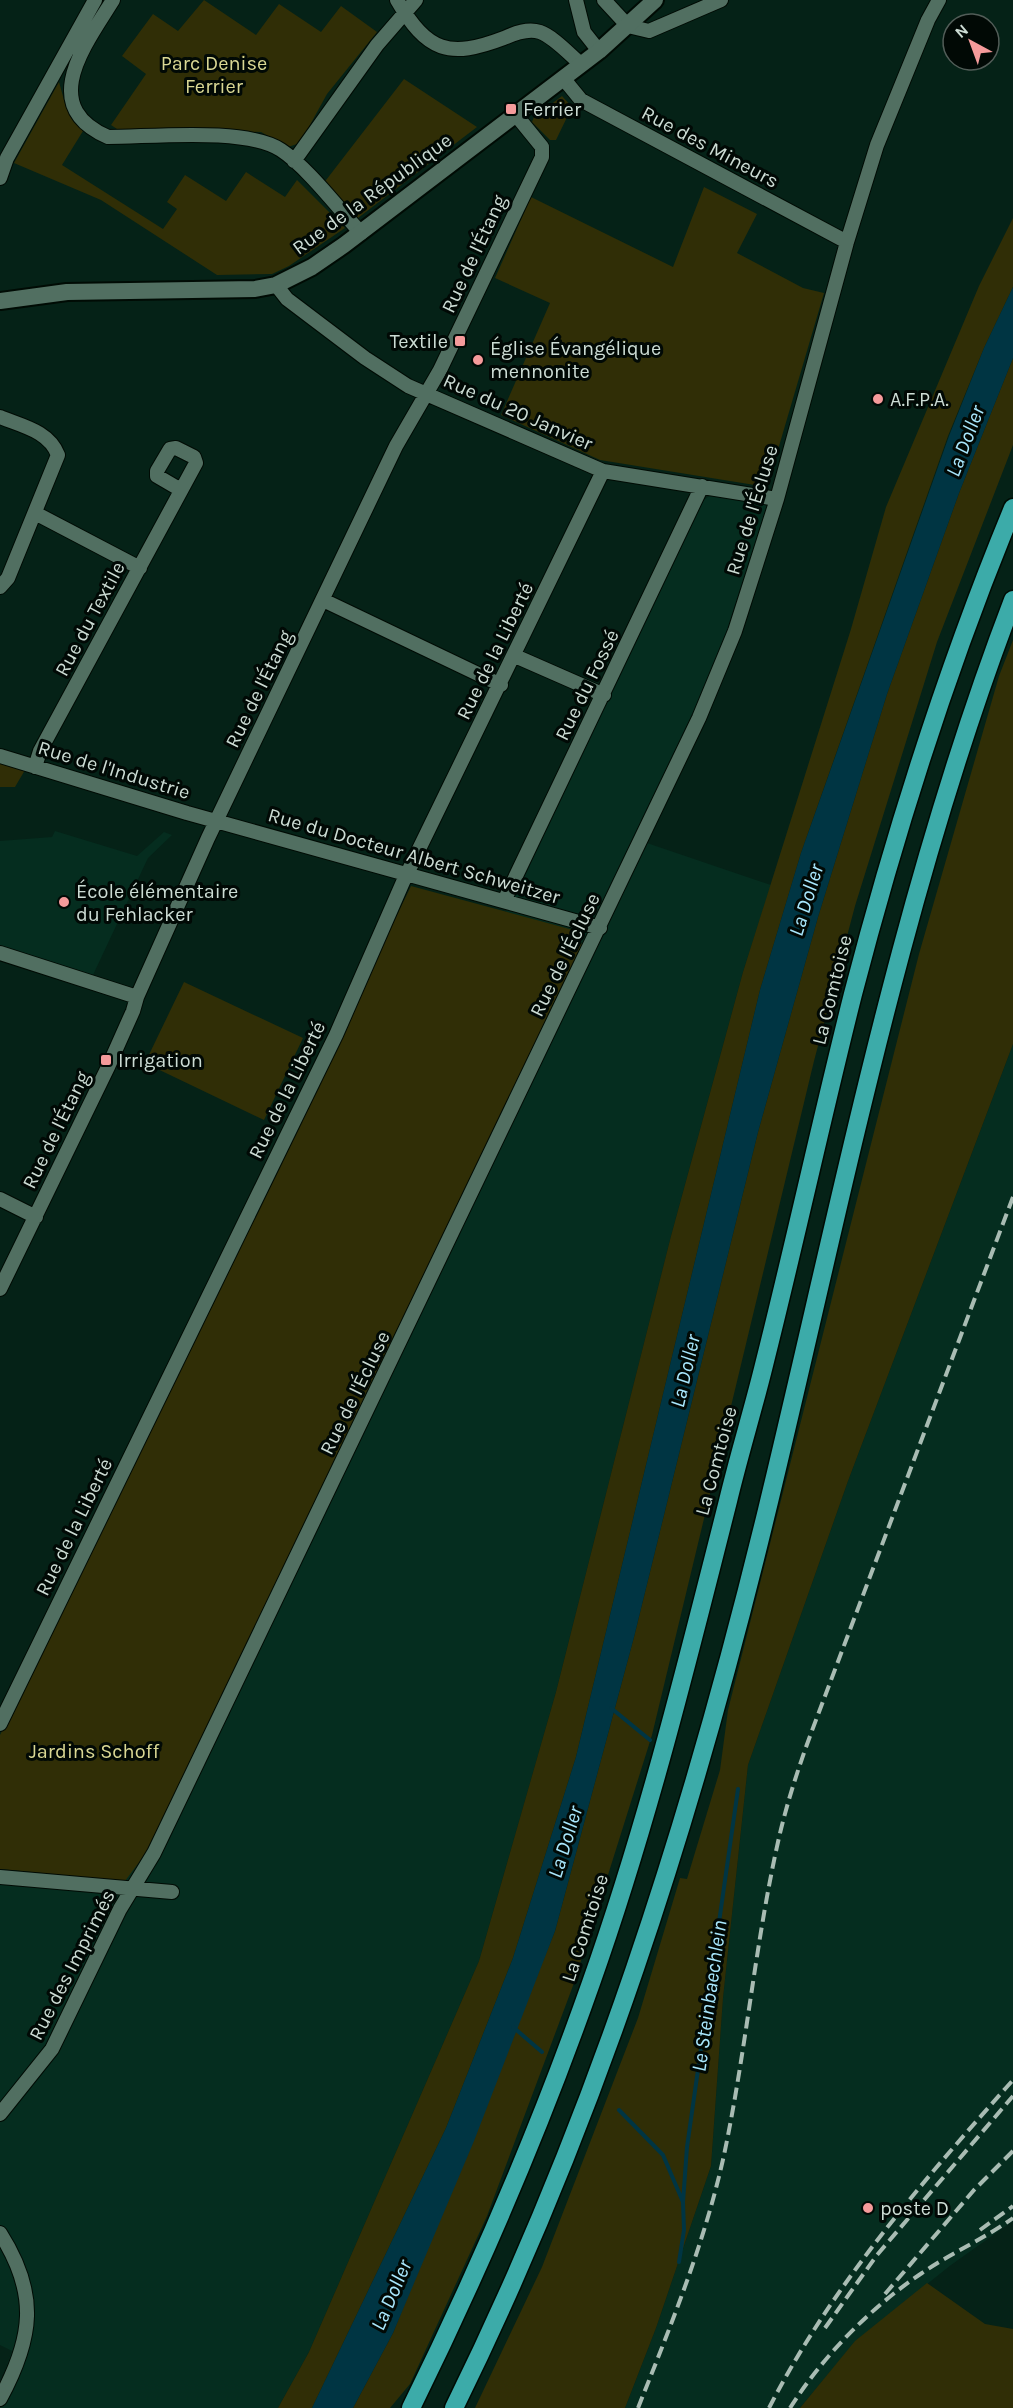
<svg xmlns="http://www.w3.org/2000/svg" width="1013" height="2408" viewBox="0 0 1013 2408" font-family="Karla,sans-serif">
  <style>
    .built { fill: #052d1f }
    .green { fill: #302e06 }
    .water { fill: #003543 }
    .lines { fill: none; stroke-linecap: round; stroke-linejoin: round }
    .stream { stroke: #003543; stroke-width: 4 }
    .minor-casing { stroke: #000b04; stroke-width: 16 }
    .secondary-casing { stroke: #000b04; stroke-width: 20 }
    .motorway-casing { stroke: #000b04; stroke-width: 21 }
    .minor { stroke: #516f61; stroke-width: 14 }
    .secondary { stroke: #516f61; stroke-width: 16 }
    .motorway { stroke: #3caba9; stroke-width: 18 }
    .rail { stroke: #a9bcb3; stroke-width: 4; stroke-dasharray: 12 6; stroke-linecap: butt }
    .poi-dot { fill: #f59b9b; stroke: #010905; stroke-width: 2 }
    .labels { text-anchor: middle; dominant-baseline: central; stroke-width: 6; stroke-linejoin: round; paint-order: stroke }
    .park-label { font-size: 20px; fill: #dad894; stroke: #010905 }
    .poi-label { font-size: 20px; fill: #ccdcd4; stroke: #010905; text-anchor: start }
    .street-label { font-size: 20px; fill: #ccdcd4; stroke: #010905 }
    .water-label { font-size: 21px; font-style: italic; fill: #a8e7fd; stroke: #010905 }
  </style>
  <rect width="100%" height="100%" fill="#052217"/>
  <!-- built -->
  <path class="built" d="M711,495L783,506L742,632L647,843L771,885L743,972L671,1236L556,1692L479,1961L309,2352L278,2408H0V2384L12,2351L0,2345V1869L125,1881L577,931L506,912L702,501Z
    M55,831L137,856L164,832L172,835L148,858L93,975L0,945V841L52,837Z
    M1013,1044V2221L951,2265L856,2341L800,2408H625L656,2328L711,2166L723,1998L748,1765L848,1481Z"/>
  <!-- green -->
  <path class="green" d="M204,0L256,35L279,4L321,32L341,6L377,32L327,94L300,143L288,147L261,132L117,129L111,125L146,74L122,56L153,14L178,31Z
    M404,79L477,127L358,218L323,184Z
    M59,82L66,107L83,131L62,165L163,229L177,209L167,202L185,175L226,201L246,172L285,197L297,180L345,228L289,266L272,274L217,275L101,200L14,163Z
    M562,96L572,107L556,140H550L532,122L534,117Z
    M704,187L757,214L737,253L803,288L824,293L767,487L600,460L501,415L550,303L495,278L531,197L673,267Z
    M1013,218V287L984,348L948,436L801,853L760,990L576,1757L513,1958L446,2128L312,2408H278L309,2352L479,1961L556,1692L671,1236L743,972L851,629L886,507L979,286Z
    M1013,358V445L937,642L855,906L814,1061L652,1735L574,1983L487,2216L410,2384L390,2408H353L393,2333L555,1931L634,1637L758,1132L818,917L887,694L959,493Z
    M1013,640V1044L848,1481L748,1765L723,1998L711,2166L656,2328L625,2408H475L542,2267L638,2018L680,1878L687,1879L720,1770L728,1710L919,954L999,676Z
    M0,762L25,770L15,787H0Z
    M411,886L577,931L582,945L149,1849L125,1881L0,1869V1735Z
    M184,982L303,1038L264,1120L145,1063Z
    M927,2283L985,2324L1013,2329V2408H800L855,2341Z"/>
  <!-- water -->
  <path class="water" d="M1013,287V358L959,493L887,694L818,917L758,1132L634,1637L555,1931L474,2141L393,2333L353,2408H312L446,2128L513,1958L576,1757L760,990L801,853L949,436L984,348Z"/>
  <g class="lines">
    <!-- stream -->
    <path class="stream" d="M611,1708L650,1740
      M513,2027L542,2052
      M619,2110L663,2155L683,2202L684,2230L679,2262
      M683,2202L687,2147L738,1789"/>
    <defs>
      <path id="minor" d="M113,0C85,45 37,106 108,137C152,137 246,127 281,150C307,167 338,208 361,233
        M397,0C427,52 449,59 504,38C515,33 528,28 540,32C554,37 570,55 581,64
        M576,0L584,32L599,51
        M604,0L628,26L649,31L721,0
        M563,78L581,100L847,242
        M294,161L377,45L416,0
        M0,178L7,158L95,0
        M276,285L287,299L365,358L408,386L603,471L777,499
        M0,417C22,426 49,431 58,455L8,578L0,587
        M35,513L140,568
        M323,600L501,685
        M515,656L604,695
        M0,756L187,813L600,928
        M35,767L40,751L196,463L194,457L176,448L170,449L157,471V476L181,490
        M504,901L702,486
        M0,953L137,997
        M0,1199L36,1217
        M0,1289L108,1067L133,1011L137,997L208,838L396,446L440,370L542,157V147L516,115
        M0,1724L336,1035L403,882L603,471
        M0,1877L172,1892
        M0,2114L52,2049L120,1909L154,1853L699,718L735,631L777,499L847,242L877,145L928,20L939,0
        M0,2233C39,2294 33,2338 0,2399"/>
      <path id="secondary" d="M0,301L67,292L255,289L276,285L312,267L344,245L599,51L655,0"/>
      <path id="motorway" d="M411,2408C479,2270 540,2128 591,1983C647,1825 687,1663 728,1501C739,1455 753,1410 764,1365C795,1242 822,1117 853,994C896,829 948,665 1013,508
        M454,2408C595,2122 692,1819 767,1510C841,1205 900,895 1013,600"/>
    </defs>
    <!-- minor casing -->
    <use href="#minor" class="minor-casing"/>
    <!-- secondary casing -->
    <use href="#secondary" class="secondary-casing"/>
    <!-- motorway casing -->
    <use href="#motorway" class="motorway-casing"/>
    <!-- minor -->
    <use href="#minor" class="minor"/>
    <!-- secondary -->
    <use href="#secondary" class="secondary"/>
    <!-- motorway -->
    <use href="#motorway" class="motorway"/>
    <!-- rail -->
    <path class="rail" d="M980,2230L1013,2206
      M885,2294L974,2190L1013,2151
      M825,2328L877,2255L1013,2096
      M638,2408C671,2325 705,2242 724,2155C746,2051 755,1945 778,1842C788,1797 803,1754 819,1712L1013,1197
      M769,2408C832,2285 922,2182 1013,2080
      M790,2408C823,2356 871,2307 922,2273C951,2253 984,2239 1013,2218"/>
  </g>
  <!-- markers -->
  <g class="poi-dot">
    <rect x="505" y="103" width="12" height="12" rx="3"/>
    <rect x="454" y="335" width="12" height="12" rx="3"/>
    <circle cx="478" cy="360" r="6"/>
    <circle cx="878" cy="399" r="6"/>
    <circle cx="64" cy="902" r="6"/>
    <rect x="100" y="1054" width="12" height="12" rx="3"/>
    <circle cx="868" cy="2208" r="6"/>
  </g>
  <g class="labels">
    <!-- park labels -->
    <g class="park-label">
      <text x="214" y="63">Parc Denise<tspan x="214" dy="23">Ferrier</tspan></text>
      <text x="94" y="1751">Jardins Schoff</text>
    </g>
    <!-- poi labels -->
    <g class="poi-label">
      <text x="523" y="109">Ferrier</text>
      <text x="448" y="341" text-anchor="end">Textile</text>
      <text x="490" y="348">Église Évangélique<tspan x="490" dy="23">mennonite</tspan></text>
      <text x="890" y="399">A.F.P.A.</text>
      <text x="76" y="891">École élémentaire<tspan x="76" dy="23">du Fehlacker</tspan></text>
      <text x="118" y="1060">Irrigation</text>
      <text x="880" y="2208">poste D</text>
    </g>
    <!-- street labels -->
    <g class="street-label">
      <text transform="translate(710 147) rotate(28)">Rue des Mineurs</text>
      <text transform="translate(372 194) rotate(-36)">Rue de la République</text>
      <text transform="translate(474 254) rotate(-65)">Rue de l'Étang</text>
      <text transform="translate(518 412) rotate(24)">Rue du 20 Janvier</text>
      <text transform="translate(752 510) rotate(-73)">Rue de l'Écluse</text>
      <text transform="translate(90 619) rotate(-62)">Rue du Textile</text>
      <text transform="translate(495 651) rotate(-64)">Rue de la Liberté</text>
      <text transform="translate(587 685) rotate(-64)">Rue du Fossé</text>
      <text transform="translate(259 689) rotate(-64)">Rue de l'Étang</text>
      <text transform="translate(114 770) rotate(17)">Rue de l'Industrie</text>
      <text transform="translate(414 856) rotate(16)">Rue du Docteur Albert Schweitzer</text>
      <text transform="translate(565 955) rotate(-64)">Rue de l'Écluse</text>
      <text transform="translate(832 990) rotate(-76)">La Comtoise</text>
      <text transform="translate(287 1090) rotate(-64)">Rue de la Liberté</text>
      <text transform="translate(56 1130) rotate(-64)">Rue de l'Étang</text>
      <text transform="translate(355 1393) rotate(-64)">Rue de l'Écluse</text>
      <text transform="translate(716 1461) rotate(-75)">La Comtoise</text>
      <text transform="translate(74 1527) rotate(-64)">Rue de la Liberté</text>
      <text transform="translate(585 1928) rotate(-72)">La Comtoise</text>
      <text transform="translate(72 1965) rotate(-63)">Rue des Imprimés</text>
    </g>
    <!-- water labels -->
    <g class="water-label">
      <text transform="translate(965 441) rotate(-69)">La Doller</text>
      <text transform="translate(806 900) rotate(-73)">La Doller</text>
      <text transform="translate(685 1371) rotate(-77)">La Doller</text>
      <text transform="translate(565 1842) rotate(-73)">La Doller</text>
      <text transform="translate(709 1996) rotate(-82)">Le Steinbaechlein</text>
      <text transform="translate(391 2295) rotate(-67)">La Doller</text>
    </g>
  </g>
  <!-- north arrow -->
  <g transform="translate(971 42) rotate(319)"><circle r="28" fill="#010905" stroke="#525d58" stroke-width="1.5"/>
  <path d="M0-4.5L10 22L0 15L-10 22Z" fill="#f59b9b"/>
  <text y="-9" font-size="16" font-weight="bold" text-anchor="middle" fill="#ccdcd4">N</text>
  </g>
</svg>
